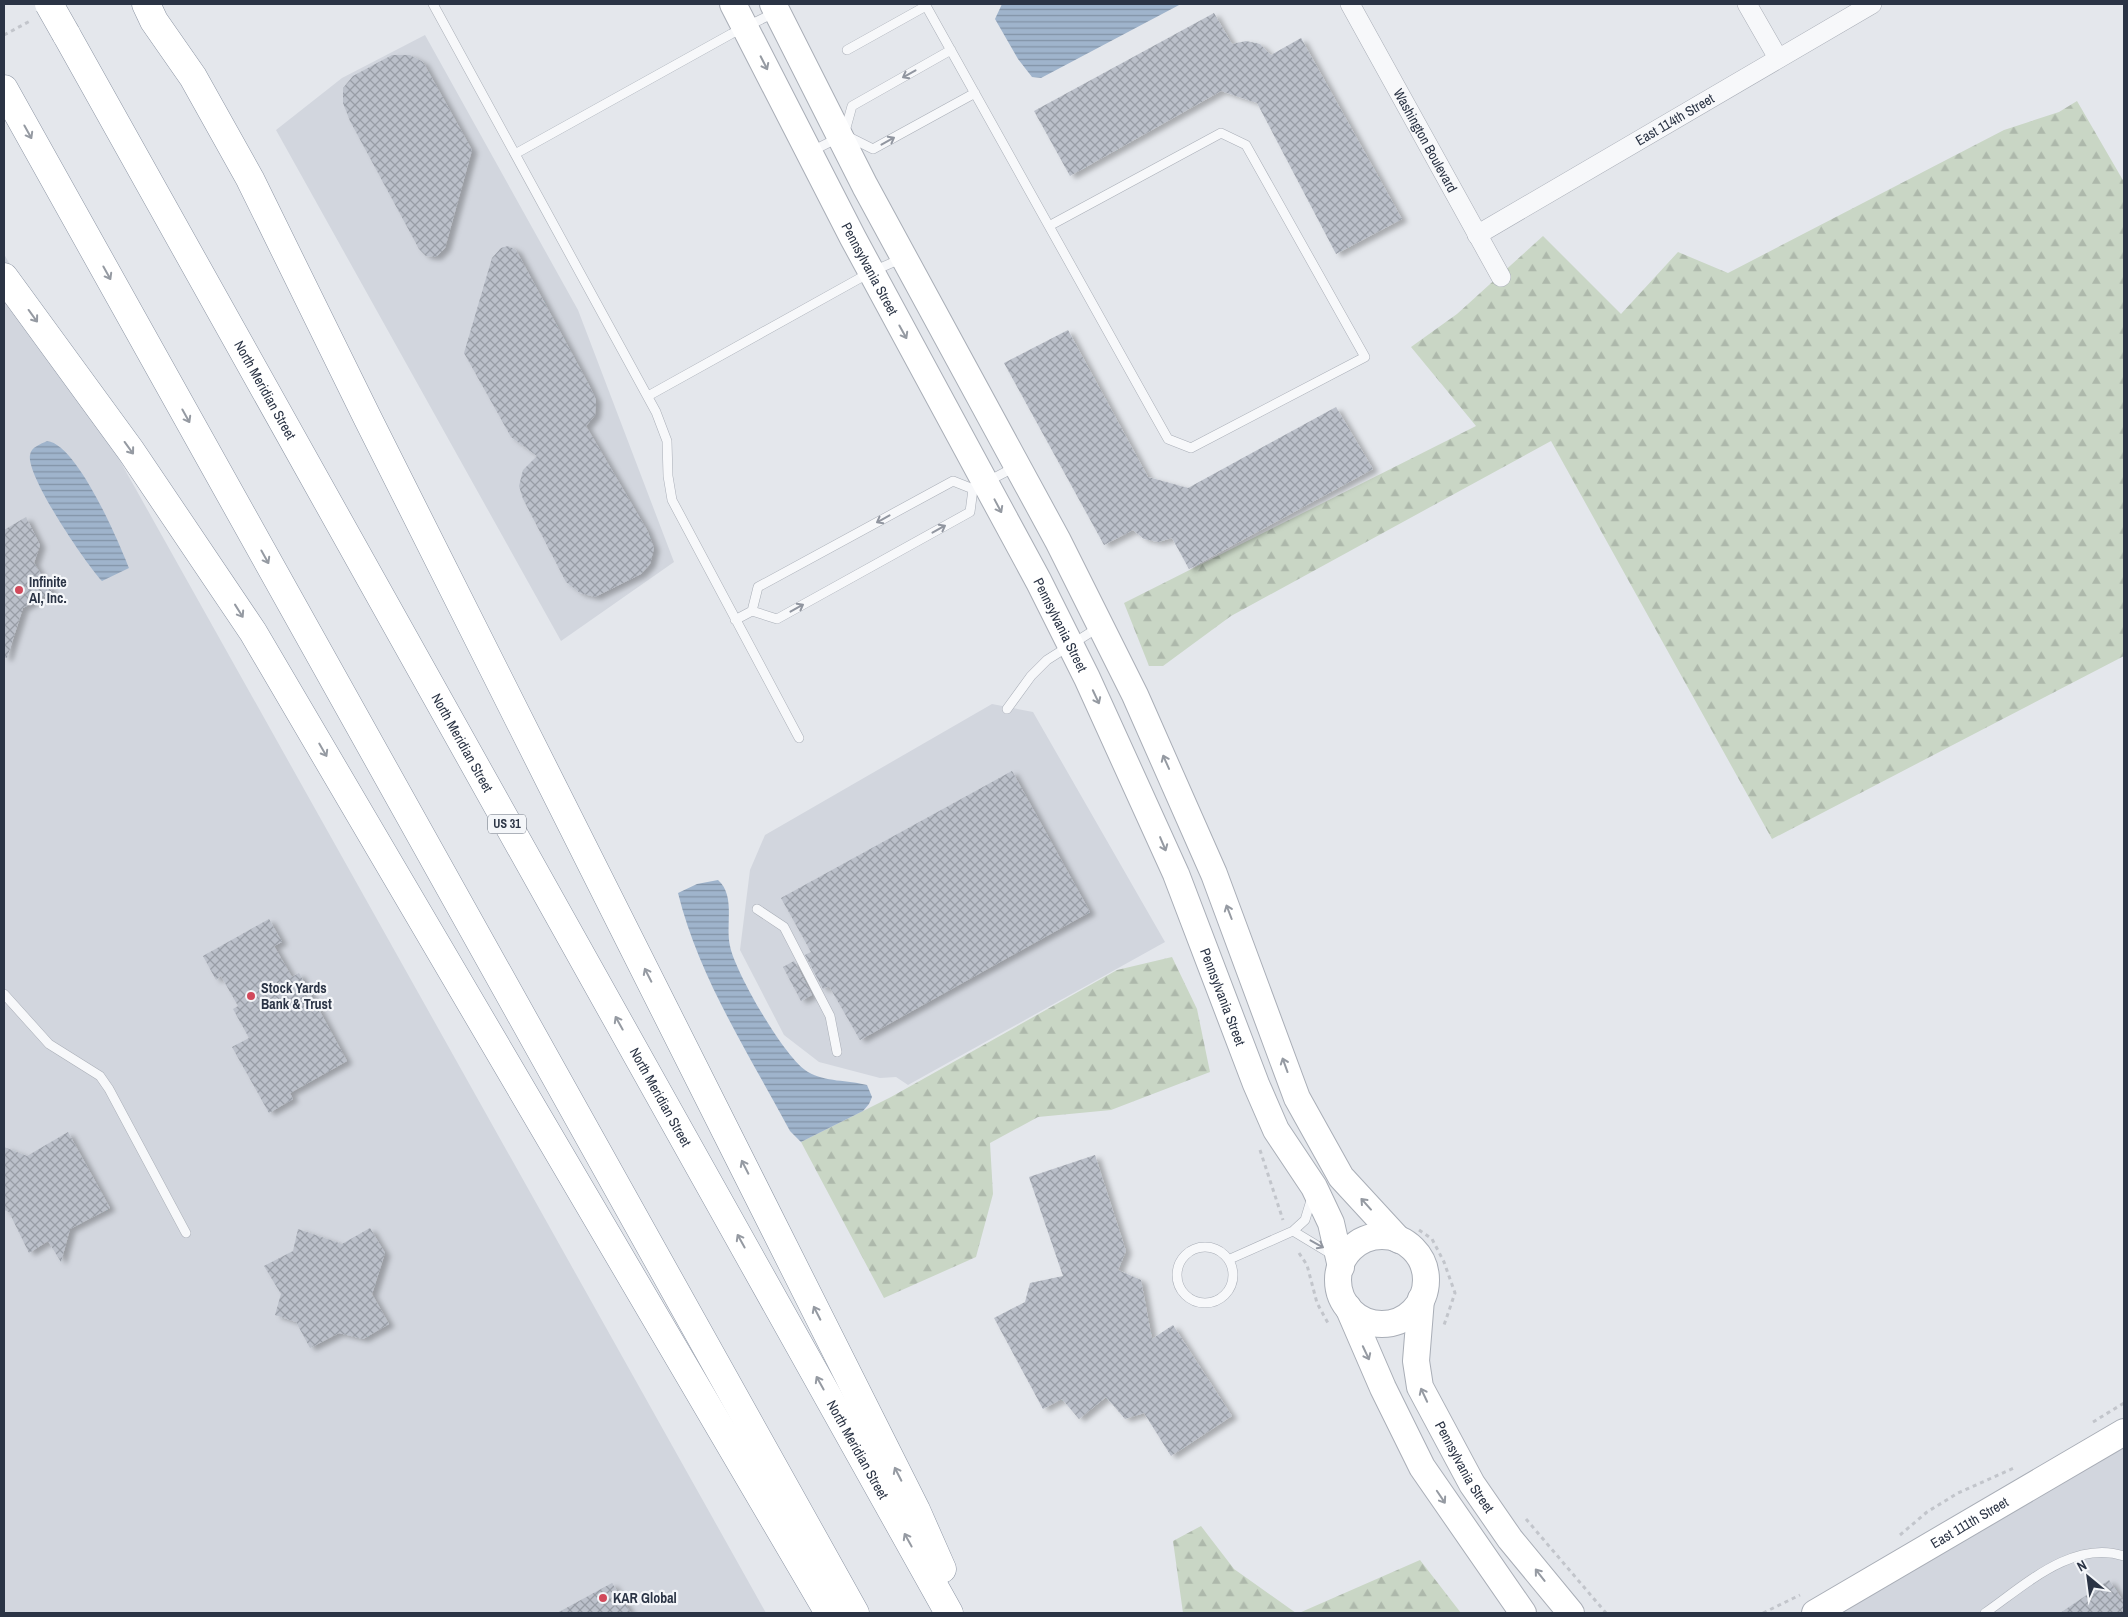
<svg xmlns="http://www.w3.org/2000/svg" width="2128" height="1617" viewBox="0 0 2128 1617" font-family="'Archivo Narrow',sans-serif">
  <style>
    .built { fill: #d2d6de }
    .forest { fill: url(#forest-firs) }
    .water { fill: url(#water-rules) }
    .building { fill: url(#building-cross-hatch); filter: url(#shadow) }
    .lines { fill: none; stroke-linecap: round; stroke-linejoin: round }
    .lane-casing { stroke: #a9aeb7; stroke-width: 10 }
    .street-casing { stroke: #a9aeb7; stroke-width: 20 }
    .secondary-casing { stroke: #a9aeb7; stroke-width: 28 }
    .highway-casing { stroke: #8b94a3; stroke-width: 29 }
    .path { stroke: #c2c5cb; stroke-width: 3; stroke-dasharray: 4 4; stroke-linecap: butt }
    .lane { stroke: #f7f8fa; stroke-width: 9 }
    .street { stroke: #f7f8fa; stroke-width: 19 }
    .secondary { stroke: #fff; stroke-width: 26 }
    .highway { stroke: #fff; stroke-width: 28 }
    .highway-bridge-casing { stroke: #8b94a3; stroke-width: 29; stroke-linecap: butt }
    .highway-bridge { stroke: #fff; stroke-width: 28 }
    .oneway { stroke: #959aa2 }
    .oneway2 { stroke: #9196a0 }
    .poi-dot { fill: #d1495b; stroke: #f4f6f9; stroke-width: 2 }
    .labels { text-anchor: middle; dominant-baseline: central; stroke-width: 4.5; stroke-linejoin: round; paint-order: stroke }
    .shield { fill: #f4f6f9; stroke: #676e7b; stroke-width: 1 }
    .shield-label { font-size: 12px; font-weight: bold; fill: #2b3445 }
    .street-label { font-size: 14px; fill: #2b3445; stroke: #f4f6f9 }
    .poi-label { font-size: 14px; font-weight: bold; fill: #2b3445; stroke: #f4f6f9; text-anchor: start }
  </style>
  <defs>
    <pattern id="forest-firs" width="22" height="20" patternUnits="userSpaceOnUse" patternTransform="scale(1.25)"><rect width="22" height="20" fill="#c9d6c5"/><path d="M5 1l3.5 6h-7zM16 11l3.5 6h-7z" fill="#adb8ab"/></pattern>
    <pattern id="water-rules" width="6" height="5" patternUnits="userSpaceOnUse" patternTransform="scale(1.25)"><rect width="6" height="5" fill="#9fb4cc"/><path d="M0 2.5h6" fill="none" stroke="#8293a7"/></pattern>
    <pattern id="building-cross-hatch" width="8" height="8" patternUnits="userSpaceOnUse" patternTransform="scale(1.25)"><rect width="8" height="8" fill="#bbc0ca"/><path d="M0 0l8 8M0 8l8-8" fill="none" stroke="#989da6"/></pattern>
    <filter id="shadow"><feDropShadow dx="5.5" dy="3" stdDeviation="2.5" flood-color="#0004"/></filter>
  </defs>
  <rect width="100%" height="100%" fill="#e4e7ec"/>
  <!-- built -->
  <path class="built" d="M425,35L578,310L674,562L561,641L276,130L342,78Z
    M4,254L766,1613H4Z
    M992,704L1033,712L1165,942L908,1085L896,1077L880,1078L819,1062L784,1035L740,950L750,870L765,835Z
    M2124,1447V1613H1838Z"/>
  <!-- forest -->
  <path class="forest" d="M2077,101L2124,182V656L1772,839L1551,441L1231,616L1163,666H1149L1124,603L1476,426L1411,347L1457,314L1543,236L1621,314L1678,252L1728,273L2004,130L2059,112Z
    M1172,957L1197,1009L1210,1072L1111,1110L1038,1117L990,1143L993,1194L976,1257L884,1298L801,1142L891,1097L1117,970Z
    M1201,1526L1234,1569L1296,1613H1183L1173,1541Z
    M1420,1560L1461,1613H1299Z"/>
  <!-- water -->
  <path class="water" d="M1002,4H1181L1041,78L1032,77L1018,59L995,19Z
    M47,441C77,444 118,540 129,568L102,581C86,564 26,476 30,455C31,447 41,444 47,441Z
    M718,880C736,896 725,925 730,946C735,972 785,1059 808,1072C825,1082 848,1080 867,1085L872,1097L869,1104L863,1111L801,1142L790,1131C749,1054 699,978 678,893L697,884Z"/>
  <!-- building -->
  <path class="building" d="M1214,13L1232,44L1246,41L1260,44L1271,55L1301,38L1402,219L1336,254L1257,103L1221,91L1070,176L1034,111Z
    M392,55H410L423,62L472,150L445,248L436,257L426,256L419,249L350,121L343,103V88L353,76Z
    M508,246L516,250L589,385L596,400L595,415L586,426L647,530L654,548L650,564L641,574L595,597L580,593L566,582L523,499L519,486L523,470L537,456L511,437L464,353L492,258L501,248Z
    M1068,330L1148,477L1188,488L1336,407L1373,469L1189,569L1172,538L1158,542L1144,539L1133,530L1104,545L1004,363Z
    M26,517L40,545L34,563L52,592L23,608L7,658H4V530Z
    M1012,771L1090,912L860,1040L829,986L823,989L805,955L811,952L781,898Z
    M269,919L282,942L274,946L292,977L299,973L347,1061L290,1093L293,1099L269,1113L232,1047L249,1038L233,1009L238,1006L221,976L216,980L203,956Z
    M794,961L812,995L801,1001L783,967Z
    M68,1132L110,1208L70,1229L61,1262L48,1241L29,1253L9,1212L4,1210V1147L27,1156Z
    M1095,1155L1126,1251L1118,1270L1141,1280L1152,1339L1173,1325L1232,1416L1171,1456L1144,1413L1125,1419L1106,1397L1079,1419L1062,1399L1043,1409L994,1318L1025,1302L1030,1283L1063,1276L1029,1177Z
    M370,1228L385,1253L372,1294L389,1324L363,1339L339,1333L310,1348L296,1322L275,1315L281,1294L264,1266L293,1251L298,1229L342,1244Z
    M2109,1580L2124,1602V1613H2060Z
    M612,1583L631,1613H557Z"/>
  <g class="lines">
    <defs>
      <path id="lane" d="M433,4L656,412L667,441L668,476L672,500L799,738
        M925,4L1150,407L1168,439L1191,448L1365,357L1246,145L1221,133L1049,226
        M847,50L926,6
        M847,136L873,149L975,93
        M812,151L844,135L852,106L951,50
        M515,154L731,34L774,13
        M648,396L871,272L903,258
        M752,611L777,619L970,512L973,489
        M735,620L752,611L758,587L953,481L973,489L1015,467
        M1007,709L1031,676L1047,660L1099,627
        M757,909L784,927L830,1016L837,1052
        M4,994L49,1044L100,1076L109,1089L186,1233
        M1293,1231L1331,1254
        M1177 1275a28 28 0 1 1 56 0a28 28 0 1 1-56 0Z
        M1230,1259L1293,1231L1305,1220L1312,1197
        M1985,1613C2024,1586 2073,1539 2124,1556"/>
      <g id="street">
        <path id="s1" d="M1350,4L1501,277"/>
        <path d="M1747,4L1778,58"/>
        <path id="s2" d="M1477,235L1872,4"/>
      </g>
      <g id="secondary">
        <path id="s3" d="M733,4L853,238L1039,582L1087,678L1176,874L1256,1084L1276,1130L1314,1187L1331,1223L1341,1267"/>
        <path d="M773,4L865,186L1058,541L1135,695L1214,874L1297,1098L1341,1177L1399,1240"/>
        <circle cx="1382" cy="1280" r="44"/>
        <path id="s4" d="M1421,1299L1416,1361L1420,1387L1472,1484L1510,1539L1571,1613"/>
        <path d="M1348,1307L1383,1388L1422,1467L1523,1613"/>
        <path id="s5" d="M1815,1613L2124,1432"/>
      </g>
      <g id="highway">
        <path d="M146,4L154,21L193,77L250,179L368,419L916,1510L942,1569"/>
        <path id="s6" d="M66,34L949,1613"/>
        <path d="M4,89L855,1613"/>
        <path d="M4,277L131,451L253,632L829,1613"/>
      </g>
    </defs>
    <!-- lane casing -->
    <use href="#lane" class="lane-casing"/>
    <!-- street casing -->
    <use href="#street" class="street-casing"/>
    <!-- secondary casing -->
    <use href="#secondary" class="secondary-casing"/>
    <!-- highway casing -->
    <use href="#highway" class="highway-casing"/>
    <!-- path -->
    <path class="path" d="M4,35L32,20
      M1260,1150L1283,1220
      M1419,1230L1432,1239L1444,1262L1455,1293L1443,1328
      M1299,1253L1307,1265L1317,1303L1329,1325
      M2093,1422L2124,1403
      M1526,1519L1606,1613
      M1900,1535L1927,1512L1958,1493L2014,1468
      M1763,1613L1800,1595"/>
    <!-- lane -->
    <use href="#lane" class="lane"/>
    <!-- street -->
    <use href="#street" class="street"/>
    <!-- secondary -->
    <use href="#secondary" class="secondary"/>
    <!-- highway -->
    <use href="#highway" class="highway"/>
    <defs>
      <path id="highway-bridge" d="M49,4L66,34"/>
    </defs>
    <!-- highway-bridge casing -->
    <use href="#highway-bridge" class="highway-bridge-casing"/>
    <!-- highway-bridge -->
    <use href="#highway-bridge" class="highway-bridge"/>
  </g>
  <!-- one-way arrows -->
  <defs><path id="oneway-shaft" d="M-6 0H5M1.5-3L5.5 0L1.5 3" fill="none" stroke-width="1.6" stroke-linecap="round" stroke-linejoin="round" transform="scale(1.25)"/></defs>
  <g class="oneway">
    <use href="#oneway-shaft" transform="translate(764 63) rotate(63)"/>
    <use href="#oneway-shaft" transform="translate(28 132) rotate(61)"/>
    <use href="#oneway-shaft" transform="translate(107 273) rotate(61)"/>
    <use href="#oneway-shaft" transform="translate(33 316) rotate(54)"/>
    <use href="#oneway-shaft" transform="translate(903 332) rotate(61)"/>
    <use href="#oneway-shaft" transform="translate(186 416) rotate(61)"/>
    <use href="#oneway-shaft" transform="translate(129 448) rotate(54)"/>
    <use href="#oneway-shaft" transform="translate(998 506) rotate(62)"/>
    <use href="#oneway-shaft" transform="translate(265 557) rotate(61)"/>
    <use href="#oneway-shaft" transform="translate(239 611) rotate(58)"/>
    <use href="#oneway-shaft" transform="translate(1096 697) rotate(65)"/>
    <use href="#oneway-shaft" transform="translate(323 750) rotate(60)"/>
    <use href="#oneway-shaft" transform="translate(1166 762) rotate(-114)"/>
    <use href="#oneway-shaft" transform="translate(1163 844) rotate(67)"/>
    <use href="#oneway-shaft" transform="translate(1229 912) rotate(-111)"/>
    <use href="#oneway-shaft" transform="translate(648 975) rotate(-117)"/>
    <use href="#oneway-shaft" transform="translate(619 1023) rotate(-119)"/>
    <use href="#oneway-shaft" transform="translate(1285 1065) rotate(-110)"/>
    <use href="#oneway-shaft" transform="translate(745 1167) rotate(-117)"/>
    <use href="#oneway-shaft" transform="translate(1366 1204) rotate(-132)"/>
    <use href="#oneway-shaft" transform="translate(741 1241) rotate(-119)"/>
    <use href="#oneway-shaft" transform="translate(817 1313) rotate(-117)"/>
    <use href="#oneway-shaft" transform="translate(1366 1353) rotate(65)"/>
    <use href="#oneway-shaft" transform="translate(820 1383) rotate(-119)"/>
    <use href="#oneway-shaft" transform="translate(1424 1395) rotate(-115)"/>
    <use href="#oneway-shaft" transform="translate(898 1474) rotate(-117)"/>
    <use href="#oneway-shaft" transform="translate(1441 1497) rotate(56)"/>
    <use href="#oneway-shaft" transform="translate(908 1540) rotate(-119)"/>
    <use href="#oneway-shaft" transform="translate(1540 1575) rotate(-128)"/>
  </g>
  <g class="oneway2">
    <use href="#oneway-shaft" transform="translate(909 74) rotate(151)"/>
    <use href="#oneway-shaft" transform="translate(888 141) rotate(-29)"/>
    <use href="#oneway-shaft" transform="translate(883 519) rotate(151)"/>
    <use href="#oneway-shaft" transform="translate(939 529) rotate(-29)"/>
    <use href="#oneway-shaft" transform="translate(797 608) rotate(-29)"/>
    <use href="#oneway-shaft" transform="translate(1317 1244) rotate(29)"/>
  </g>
  <!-- markers -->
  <g class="poi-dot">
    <circle cx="19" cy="590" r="5"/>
    <circle cx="251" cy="996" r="5"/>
    <circle cx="603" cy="1598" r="5"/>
  </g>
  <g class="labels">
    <!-- shield labels -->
    <rect class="shield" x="488" y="814.5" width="38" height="19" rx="4"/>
    <g class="shield-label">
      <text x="507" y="824">US 31</text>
    </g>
    <!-- street labels -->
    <g class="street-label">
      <text stroke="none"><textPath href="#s2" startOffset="229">East 114th Street</textPath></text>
      <text stroke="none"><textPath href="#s1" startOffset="156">Washington Boulevard</textPath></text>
      <text stroke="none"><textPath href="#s3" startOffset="298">Pennsylvania Street</textPath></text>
      <text stroke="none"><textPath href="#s6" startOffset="408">North Meridian Street</textPath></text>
      <text stroke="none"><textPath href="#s3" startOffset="702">Pennsylvania Street</textPath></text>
      <text stroke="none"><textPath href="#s6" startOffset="812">North Meridian Street</textPath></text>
      <text stroke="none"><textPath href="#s3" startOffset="1108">Pennsylvania Street</textPath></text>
      <text stroke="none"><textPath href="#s6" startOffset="1218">North Meridian Street</textPath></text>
      <text stroke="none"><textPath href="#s6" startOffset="1622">North Meridian Street</textPath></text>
      <text stroke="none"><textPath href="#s4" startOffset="180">Pennsylvania Street</textPath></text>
      <text stroke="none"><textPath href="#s5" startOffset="179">East 111th Street</textPath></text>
    </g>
    <!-- poi labels -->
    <g class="poi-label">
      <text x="29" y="582">Infinite<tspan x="29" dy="16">AI, Inc.</tspan></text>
      <text x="261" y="988">Stock Yards<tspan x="261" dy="16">Bank &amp; Trust</tspan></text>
      <text x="613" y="1598">KAR Global</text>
    </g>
  </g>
  <!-- border -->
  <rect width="2128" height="1617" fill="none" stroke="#2b3445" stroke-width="10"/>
  <!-- north arrow -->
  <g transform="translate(2088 1577) rotate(331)" stroke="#f4f6f9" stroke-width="4" paint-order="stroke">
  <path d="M0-4L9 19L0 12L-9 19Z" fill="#2b3445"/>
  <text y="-8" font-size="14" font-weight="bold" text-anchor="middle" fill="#2b3445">N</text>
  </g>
</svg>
